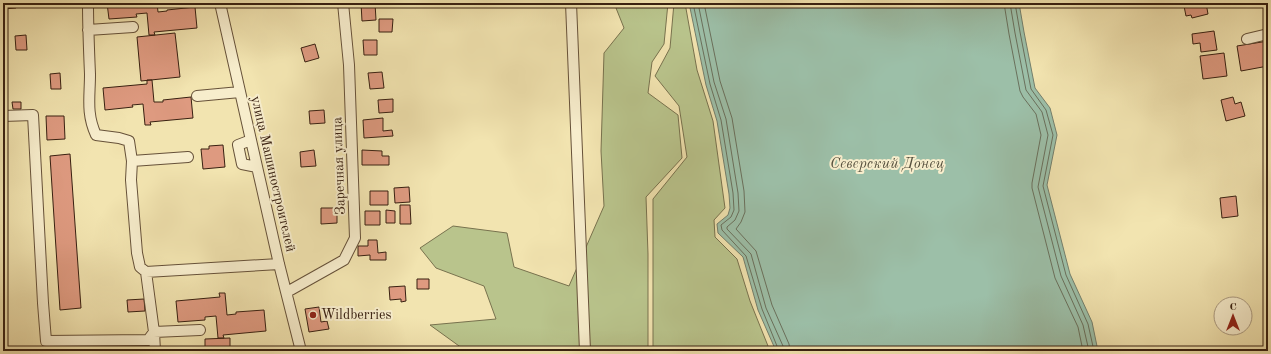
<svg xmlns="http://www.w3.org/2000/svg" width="1271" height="354" viewBox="0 0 1271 354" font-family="'Old Standard TT',serif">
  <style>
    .green { fill: #b9c48c; stroke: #78724e }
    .water { fill: #9cbfa8; stroke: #747f6c }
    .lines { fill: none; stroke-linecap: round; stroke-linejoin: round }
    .shore { stroke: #6a705c; stroke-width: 1 }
    .building { fill: #de9a80; stroke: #382011 }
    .minor-casing { stroke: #665139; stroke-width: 12 }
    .minor { stroke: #f7edcc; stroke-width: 10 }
    .poi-dot { fill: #8f2418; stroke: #f7edcc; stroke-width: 1.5 }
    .labels { text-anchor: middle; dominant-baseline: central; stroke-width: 4; stroke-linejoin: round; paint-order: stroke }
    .street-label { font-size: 14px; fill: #382011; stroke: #f7edcc }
    .poi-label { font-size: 14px; fill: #382011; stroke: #f7edcc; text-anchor: start }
    .water-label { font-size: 15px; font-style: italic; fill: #56503e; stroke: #f7edcc }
  </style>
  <rect width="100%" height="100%" fill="#f2e4b0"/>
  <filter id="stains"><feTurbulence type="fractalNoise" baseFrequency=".005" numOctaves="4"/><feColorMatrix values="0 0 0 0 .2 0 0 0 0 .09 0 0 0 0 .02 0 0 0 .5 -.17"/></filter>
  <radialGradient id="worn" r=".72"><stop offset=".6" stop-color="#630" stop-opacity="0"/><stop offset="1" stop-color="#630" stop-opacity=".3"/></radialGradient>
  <!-- green -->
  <path class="green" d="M614,3H668L664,44L652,62L648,93L678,115L682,158L646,197L648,254V351H466L430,325L496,319L484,286L436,268L420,248L453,226L507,233L514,267L569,286L604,206L601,151L604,53L624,28Z
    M674,3H685L697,70L713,121L725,208L714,220L715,237L737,259L750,301L770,351H653V199L687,157L679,106L655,76L670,48Z"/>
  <!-- water -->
  <path class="water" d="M689,3H1019L1024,32L1035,88L1050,108L1057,135L1047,185L1070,274L1092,322L1098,351H776L758,310L743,257L718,233L717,224L728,215L730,208L729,194L717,121L706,85Z"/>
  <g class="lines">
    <!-- shore -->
    <path class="shore" d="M693,3L710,84L721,120L733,193L734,210L731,217L721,225L722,230L746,256L762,309L779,351
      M698,3L714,82L726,119L738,193L739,211L735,220L727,227V229L751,254L766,308L783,346L784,351
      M704,3L720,81L732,118L744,191L745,212L741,222L736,229L756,251L772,305L789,344L790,351
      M1004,3L1009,34L1020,91L1023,97L1036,114L1041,135L1032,183V188L1055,278L1078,327L1083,351
      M1010,3L1015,33L1026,90L1042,112L1048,135L1038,187L1061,276L1083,325L1089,351
      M1015,3L1020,32L1031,89L1046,110L1053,135L1043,186L1066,275L1088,324L1094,351"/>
  </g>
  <!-- building -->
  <path class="building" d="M3,3H15L16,8L3,9Z
    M107,3H157L158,12L167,11V10L195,7L197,28L154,32L155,35H149L147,13L136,14L137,17L109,19Z
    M361,3H375L376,20L362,21Z
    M1188,3H1206L1208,14L1192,18L1191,15L1186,16L1184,6L1188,5Z
    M379,19H393L392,32H379Z
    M1214,31L1217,50L1201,52L1200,43L1193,44L1192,34Z
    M175,33L180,77L141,81L137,37Z
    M26,35L27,50H16L15,36Z
    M363,40H377V55H364Z
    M1268,41V53L1266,54L1268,66L1241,71L1237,46Z
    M315,44L319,58L305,62L301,48Z
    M1224,53L1227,76L1203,79L1200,56Z
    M382,72L384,88L370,89L368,73Z
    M60,73L61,89H51L50,74Z
    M147,80H152L154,102H163V100L191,97L193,118L150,122L151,125H145L143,104L132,105L133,107L105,110L103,88L147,84Z
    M3,82H6L7,101H3Z
    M1233,97L1235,104L1241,102L1245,116L1226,121L1221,100Z
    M393,99V112L379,113L378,100Z
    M12,102H21V109H13Z
    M324,110L325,123L310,124L309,111Z
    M46,116H64L65,139L47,140Z
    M383,118V131L392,130L393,136L364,138L363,120Z
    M223,145L225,167L203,169L201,149H209V146Z
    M314,150L316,166L301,167L300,152Z
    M362,150L382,151V156H389V165H362Z
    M70,154L81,308L60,310L50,156Z
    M409,187L410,202L395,203L394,188Z
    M370,191H388V205H370Z
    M1236,196L1238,216L1222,218L1220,198Z
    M400,205H410L411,224H400Z
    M321,208H337V223L321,224Z
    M386,210L395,211V223H386Z
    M365,211H380V225H365Z
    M368,240H377L378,253L386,252V260H370V255L358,256V246H368Z
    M417,279H429V289H417Z
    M405,286L406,301L401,302V299L390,300L389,287Z
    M219,293H225L227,315L236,314V312L264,310L266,331L223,335L224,338H218L216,316L205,317V320L178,322L176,301L220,297Z
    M144,299L145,311L128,312L127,300Z
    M319,307L321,322L327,321L329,329L309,332L305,309Z
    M230,338V351H205V339Z"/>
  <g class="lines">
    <defs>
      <path id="minor" d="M88,3C88,27 89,51 90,74C90,97 86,113 96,135L119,138L129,141L132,161L131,180L137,253L140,267L146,272
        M220,3L279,264L301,351
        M571,3L585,351
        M88,30L133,27
        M1247,39L1268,34
        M197,96L240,92
        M3,116L33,115L43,303L46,341L148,340L154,332L146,272L279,264
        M251,140L238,145L242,164L257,167
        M132,161L188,157
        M287,292L344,260L355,238L349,65L343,3
        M155,351L154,332L200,330"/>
    </defs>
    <!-- minor casing -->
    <use href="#minor" class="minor-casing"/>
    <!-- minor -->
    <use href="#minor" class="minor"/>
  </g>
  <!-- markers -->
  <circle class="poi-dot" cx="313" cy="315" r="4"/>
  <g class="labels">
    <!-- street labels -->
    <g class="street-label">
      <text transform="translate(339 166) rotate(-92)">Заречная улица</text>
      <text transform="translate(273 174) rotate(77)">улица Машиностроителей</text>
    </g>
    <!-- poi labels -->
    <g class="poi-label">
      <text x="321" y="315">Wildberries</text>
    </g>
    <!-- water labels -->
    <g class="water-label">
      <text x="887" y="164">Северский Донец</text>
    </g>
  </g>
  <!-- margin -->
  <rect width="1271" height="354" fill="none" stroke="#f2e4b0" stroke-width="16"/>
  <rect x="4" y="4" width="1263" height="346" fill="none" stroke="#382011" stroke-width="2"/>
  <rect x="8" y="8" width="1255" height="338" fill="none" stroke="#382011"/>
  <!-- north arrow -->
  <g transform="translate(1233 316)"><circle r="19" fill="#f7edcc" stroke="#ab9b81"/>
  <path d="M0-3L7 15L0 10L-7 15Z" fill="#8f2418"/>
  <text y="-6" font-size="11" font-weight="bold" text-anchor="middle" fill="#382011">С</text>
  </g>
  <rect width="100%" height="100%" filter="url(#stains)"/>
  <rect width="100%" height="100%" fill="url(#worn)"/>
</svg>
